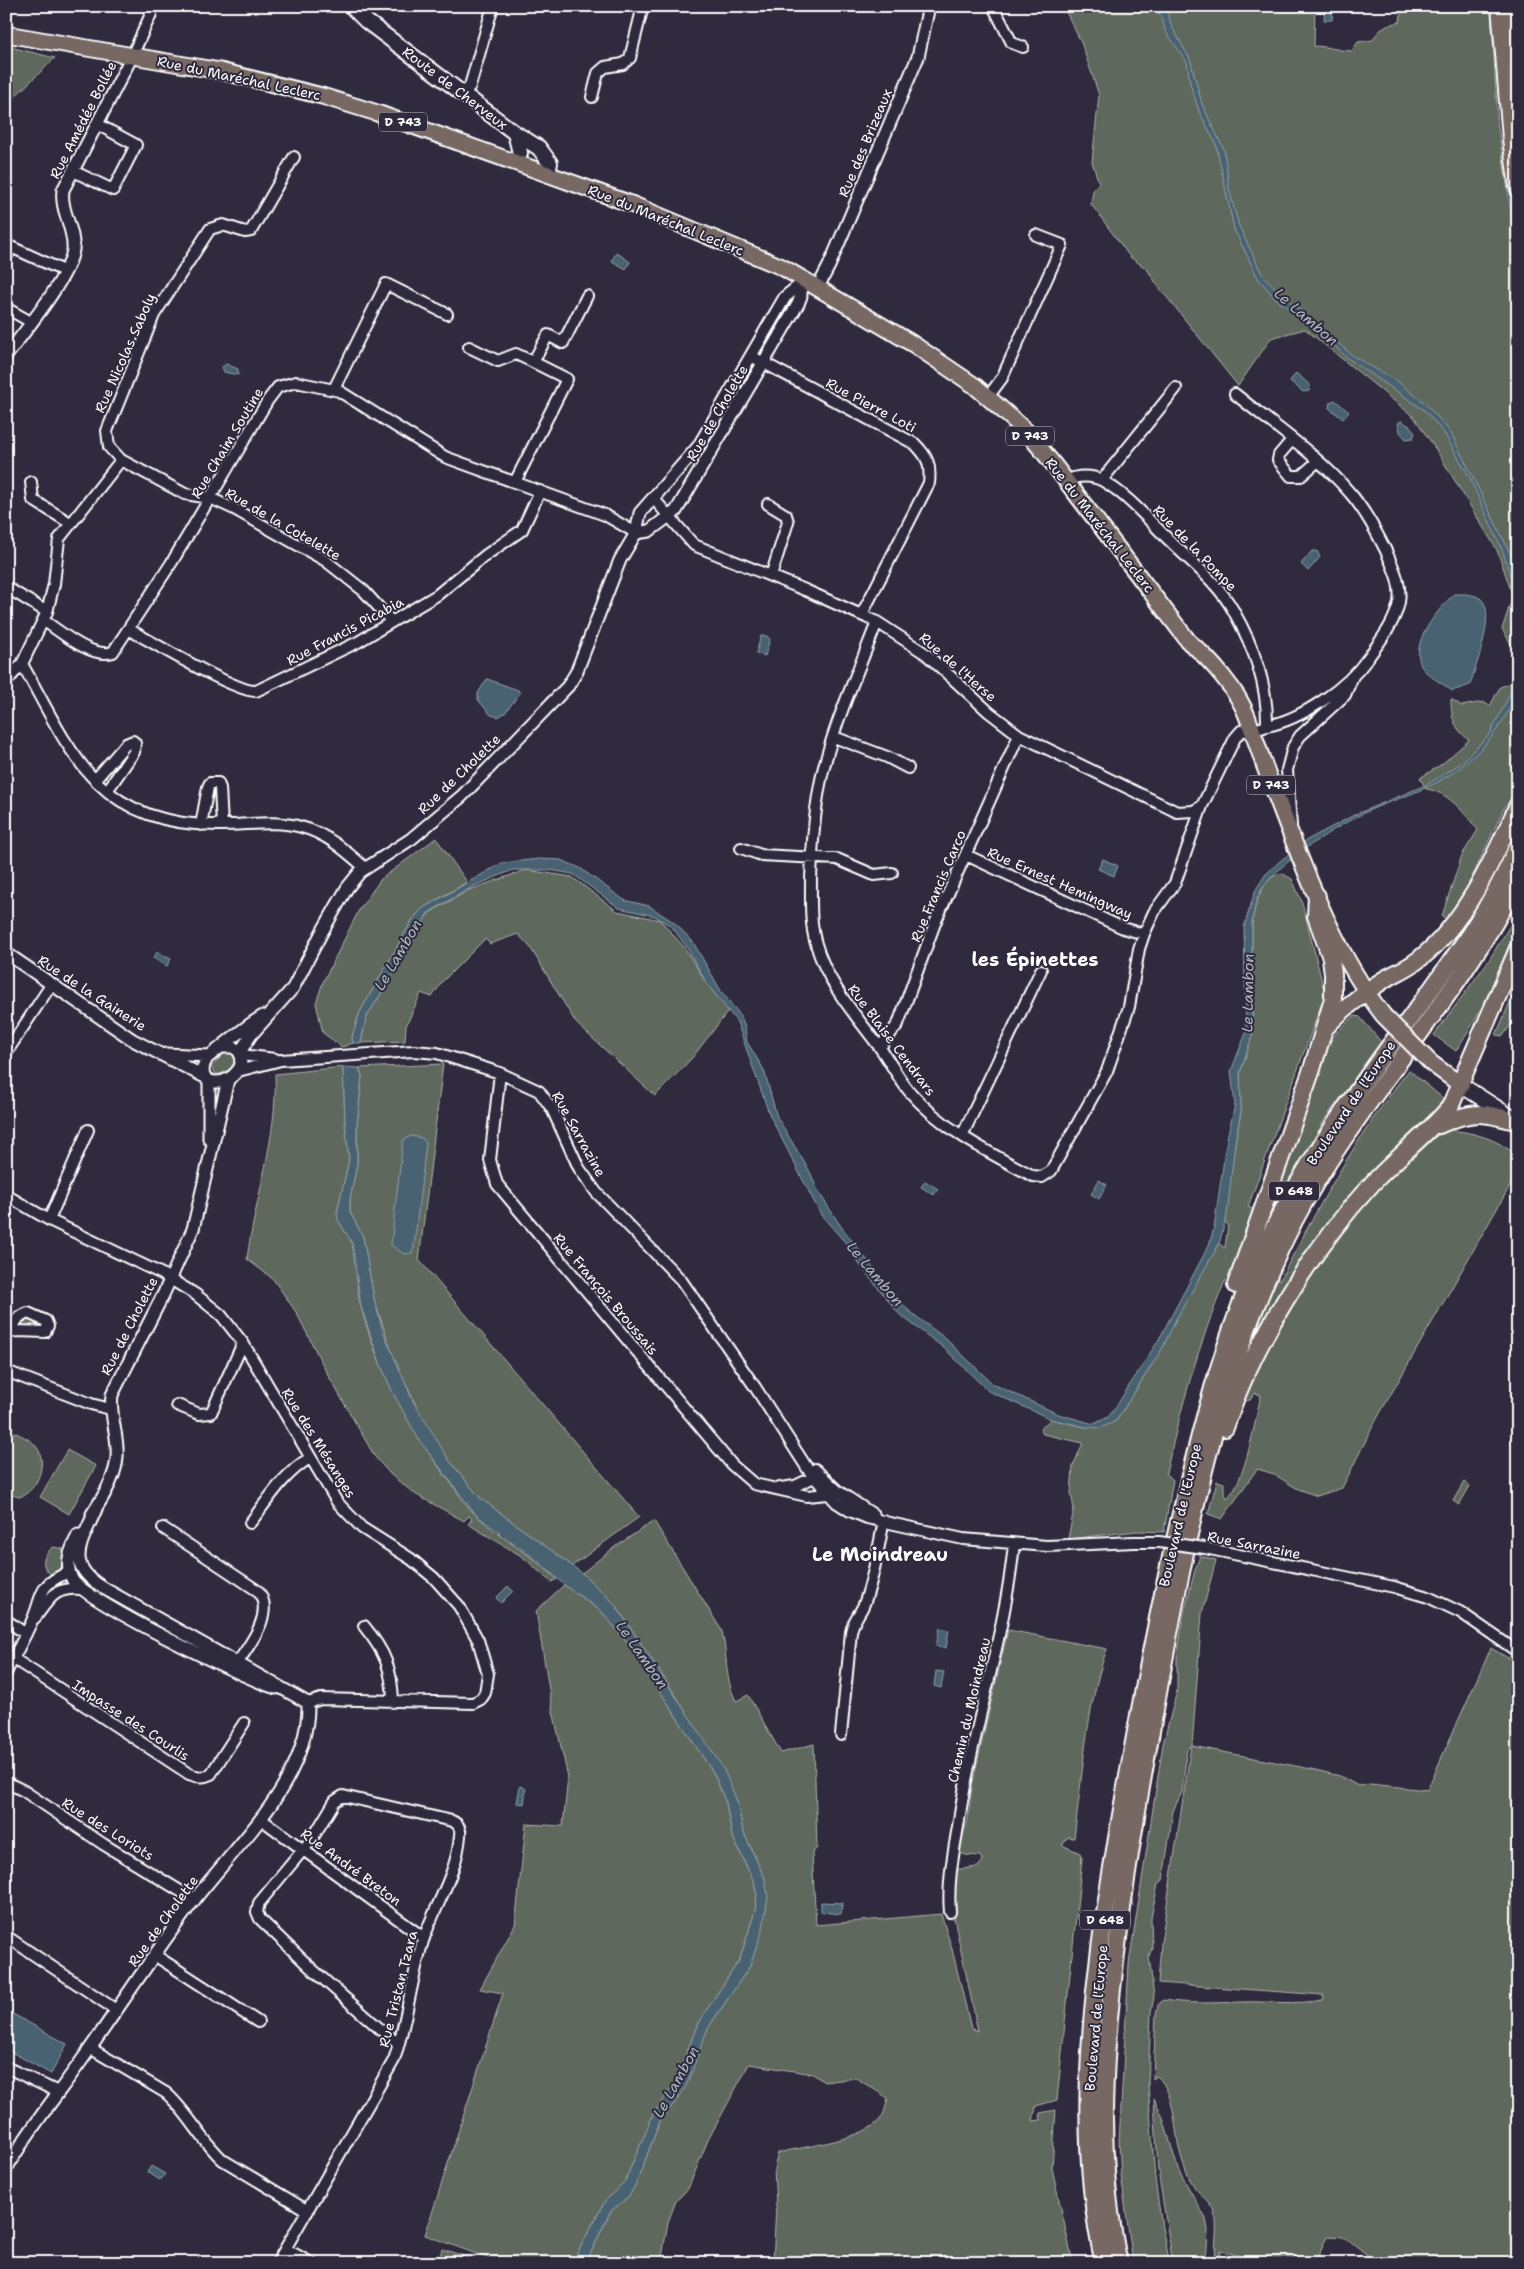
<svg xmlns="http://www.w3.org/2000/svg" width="1524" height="2269" viewBox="0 0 1524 2269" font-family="'Shantell Sans',sans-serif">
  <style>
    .green { fill: #5e685c; stroke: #aeb4ae }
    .water { fill: #496272; stroke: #92a1aa }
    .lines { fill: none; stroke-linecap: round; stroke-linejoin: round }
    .minor-casing { stroke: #fff; stroke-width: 14 }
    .tertiary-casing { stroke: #fff; stroke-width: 15 }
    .secondary-casing { stroke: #fff; stroke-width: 18 }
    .primary-casing { stroke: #fff; stroke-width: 19 }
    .trunk-casing { stroke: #fff; stroke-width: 20 }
    .minor { stroke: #2f2a3d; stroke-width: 10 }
    .tertiary { stroke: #2f2a3d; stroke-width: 11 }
    .secondary { stroke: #2f2a3d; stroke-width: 14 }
    .primary { stroke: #776864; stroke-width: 15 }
    .trunk { stroke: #776864; stroke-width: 16 }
    .minor-bridge-casing { stroke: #fff; stroke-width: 14; stroke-linecap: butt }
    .primary-bridge-casing { stroke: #fff; stroke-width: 19; stroke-linecap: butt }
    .minor-bridge { stroke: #2f2a3d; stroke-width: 10 }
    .primary-bridge { stroke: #776864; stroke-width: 15 }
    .labels { text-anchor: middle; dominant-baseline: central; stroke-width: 4; stroke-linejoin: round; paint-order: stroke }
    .shield { fill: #2f2a3d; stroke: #c1bfc5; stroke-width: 1 }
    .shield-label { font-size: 12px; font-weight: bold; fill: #fff }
    .street-label { font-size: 14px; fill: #fff; stroke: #2f2a3d }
    .water-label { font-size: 15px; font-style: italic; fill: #adb8c0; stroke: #2f2a3d }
    .district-label { font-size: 19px; font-weight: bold; fill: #fff; stroke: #2f2a3d }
  </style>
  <rect width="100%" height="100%" fill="#2f2a3d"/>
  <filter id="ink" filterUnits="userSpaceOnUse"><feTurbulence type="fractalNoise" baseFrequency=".02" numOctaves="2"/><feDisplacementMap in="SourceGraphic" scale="10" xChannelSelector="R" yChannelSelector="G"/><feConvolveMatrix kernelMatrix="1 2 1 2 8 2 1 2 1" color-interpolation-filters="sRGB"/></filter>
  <g filter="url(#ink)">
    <!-- green -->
    <path class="green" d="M1063,6H1315L1314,46C1328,46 1338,51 1352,51L1358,42L1373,40C1379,28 1387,25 1400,22L1402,6H1491L1498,127L1518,255V791L1504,808L1468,886L1446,919L1442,916L1462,855L1478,830C1464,813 1449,792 1426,789L1420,778L1442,764L1469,740C1454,728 1451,718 1451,699L1462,706L1483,702L1490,706L1500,687L1512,683L1518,656L1502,629L1513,596L1497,550L1435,448L1414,417L1305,329L1271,338L1238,386L1158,286L1147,269L1130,257L1091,204L1093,191L1099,183L1092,162L1099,95L1081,42Z
      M6,46L55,58L6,105Z
      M436,838L467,882L423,908L413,919L360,1012L352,1037L353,1043L342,1047L323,1033L316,1003L323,982L359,910L381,879Z
      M526,870L572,877L617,911L660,920L684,947L707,984L729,1010L692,1058L655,1096L576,1023L530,947L518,934L490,944L485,939L442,982L432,997L421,993L406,1026L405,1041L361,1043L366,1018L409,948L420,925L429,913L469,890Z
      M1281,873L1292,879L1302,902L1325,994L1248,1207L1253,1209L1255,1215L1232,1282L1225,1281C1199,1343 1181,1407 1166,1473L1173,1480L1164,1532L1137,1531L1068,1539L1074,1509L1071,1493L1073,1466L1083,1443L1043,1434L1040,1429L1051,1419L1085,1427L1116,1421L1148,1371L1211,1254L1219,1244L1225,1248L1228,1225L1225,1222L1235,1143L1241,1111L1240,1073L1252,1036V922C1255,904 1262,878 1281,873Z
      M1517,914L1518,920C1502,965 1483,1012 1456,1051L1434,1035L1489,960Z
      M1518,983V1014L1503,1036L1496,1035Z
      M1354,1016L1360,1017L1382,1043L1327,1116L1271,1212L1327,1048L1336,1033Z
      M224,1053L233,1054L235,1059C234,1068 224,1075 215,1074L211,1067Z
      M443,1064L419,1260L639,1517L572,1566L480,1498L449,1460L423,1421L393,1356L374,1299L363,1237L350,1212V1199L357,1164V1125L362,1076L359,1068Z
      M343,1067L345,1122L349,1160L337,1213C339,1225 347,1232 352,1243C359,1263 355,1287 361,1307C378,1370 408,1428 448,1479C457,1491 465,1505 476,1515C501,1539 532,1555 557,1579L551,1582L523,1557L468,1524L472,1519L469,1516L464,1521L415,1494L391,1475L375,1457L328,1375L296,1312L273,1279L247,1259C255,1198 278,1137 275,1074Z
      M1409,1070L1445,1100L1436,1116L1398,1146L1337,1212L1321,1233L1257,1346L1251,1343L1276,1279L1280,1280C1318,1207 1357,1135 1409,1070Z
      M1448,1130C1474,1132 1499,1139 1518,1157V1172L1375,1422L1342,1488L1317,1496L1296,1488L1274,1474L1257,1469L1222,1519L1208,1514L1217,1481L1224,1483V1492L1227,1498C1246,1482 1255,1419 1261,1395L1255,1393L1250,1400L1242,1401L1259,1361L1294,1298L1358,1207L1428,1141Z
      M26,1316L41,1321L39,1327H17Z
      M6,1428C15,1433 27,1437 34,1444C50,1459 38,1492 19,1497L6,1493Z
      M67,1450L96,1466L69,1514L40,1497Z
      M1464,1482L1470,1486L1459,1505L1453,1501Z
      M654,1521L722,1631C728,1657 724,1677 736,1701L748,1695L781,1753L814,1744L817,1848L812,1853L816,1925L941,1914L952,1949L971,2028L978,2031L953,1913V1870L978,1867L983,1861L980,1856L965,1855L961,1853L959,1847L968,1819L972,1785L1008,1630L1107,1649C1087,1702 1082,1780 1074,1838L1068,1837L1062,1845L1080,1853L1082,1858L1057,2100L1036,2106L1033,2121L1041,2120L1040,2113L1056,2110L1052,2168L1073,2263H773L776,2206L774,2169L778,2153C804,2146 867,2140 882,2117C885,2112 886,2104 888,2098L856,2078L824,2082L813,2074L749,2064L708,2140L688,2189L676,2201L668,2222L661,2263H586L610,2212L629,2196L636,2184L660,2121L680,2096L708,2028L750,1966L765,1879L743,1831L737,1801L678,1699L614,1603L582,1573L616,1546Z
      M54,1547L63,1549V1563L59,1571L51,1574C39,1567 43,1553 54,1547Z
      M1200,1556L1216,1560L1202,1613L1192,1746L1311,1769L1340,1776L1358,1786L1370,1784L1427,1790L1491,1648L1518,1664V2263H1377L1345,2237L1327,2236L1315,2263H1298L1291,2258L1252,2260L1220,2250L1219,2263L1217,2262C1212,2247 1220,2229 1214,2212C1212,2204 1201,2195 1195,2188C1189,2179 1184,2167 1181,2156C1174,2133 1176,2093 1157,2076L1153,2079L1156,2014L1158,2005L1163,2000C1189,2004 1215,2003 1241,2002C1269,2001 1295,2005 1323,2000L1324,1995L1158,1983L1161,1943L1191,1746L1187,1750L1182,1792L1173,1811L1163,1880L1158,1884L1151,1918L1152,1948L1149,1956L1154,1997L1151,2011L1148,2084L1155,2179L1162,2228L1170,2263H1133L1121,2175L1119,2142L1129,1964L1163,1744L1177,1691V1656L1184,1612L1195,1570Z
      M564,1585L601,1611L629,1644L714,1774L726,1803L732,1835L754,1882L757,1895L755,1911L740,1959L698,2023L677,2079L653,2115L625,2181L605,2201L572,2263H501L425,2235L503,1993L480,1989L515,1925L526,1824L563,1826L568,1777L552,1707L536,1611Z
      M1154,2098L1163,2118L1178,2169L1206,2219L1208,2230L1206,2263H1174L1172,2258L1158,2170Z
      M442,2249L470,2258L469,2263H438Z"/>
    <!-- water -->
    <path class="water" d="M1157,6H1165L1172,27L1190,59L1202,104L1224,150L1229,189L1239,226L1262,274L1281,294L1353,356L1397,381L1426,404L1451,433L1512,557L1518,575V599L1503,552L1469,476L1444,433L1424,410L1346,357L1328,339L1275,298L1258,278L1234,229L1216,144L1199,111L1190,83L1187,62L1166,32Z
      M1325,6H1333L1332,20H1324Z
      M616,252L630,262L626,269L612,261Z
      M226,364L238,369V375L224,372L222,367Z
      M1296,373L1310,385L1309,391L1303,392L1290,381Z
      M1335,400L1349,412L1343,419L1329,408L1330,402Z
      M1401,421L1410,426L1415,433L1413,438L1406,439L1400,432L1398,423Z
      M1312,551H1317L1320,557L1308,571L1301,564Z
      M1454,594C1462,594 1474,593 1481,599C1497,612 1475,668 1470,685L1452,691C1444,684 1427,676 1422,667C1408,643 1439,609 1454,594Z
      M761,636H767L770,639L765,656L756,653Z
      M1518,678C1518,697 1512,704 1503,720C1488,745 1467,765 1441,780C1419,793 1392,800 1368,811C1337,826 1280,861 1262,889C1256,899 1254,910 1252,922V1036L1240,1073L1241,1111L1235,1143L1227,1215L1219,1244L1175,1321L1162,1349L1116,1421L1101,1428L1085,1427L1051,1419L988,1391L945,1349L899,1314L848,1250L850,1248L821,1215L770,1116L737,1022L707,984L686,946L672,927L655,916L619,908L573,874L549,870H513L472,887L428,913L409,948L366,1018L361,1043H353L352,1037L360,1012L413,919L423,908L502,863L539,859L561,860L580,868L624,900L649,906L675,923L693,942L721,991L740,1015L745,1028L747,1042L764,1070L777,1117L810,1172L818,1191L840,1225L887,1286L908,1310L946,1339L993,1384L1058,1414L1094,1424L1108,1417L1113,1411L1158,1341L1209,1245L1214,1228L1227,1138L1235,1105L1231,1071L1246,1033L1244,927L1255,891L1265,875L1280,861L1307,840L1354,815L1428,784L1460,764L1490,734Z
      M487,679L518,690L520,693L505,713L498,717L491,715L478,700V693Z
      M1103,859L1118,866L1114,876L1098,869Z
      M157,952L171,959L167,966L153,958Z
      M343,1067L359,1068L362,1076L357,1125V1164L350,1199V1212L363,1237L374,1299L383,1331L413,1401L449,1460L480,1498L582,1573L614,1603L723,1768L737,1801L743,1831L765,1879L768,1896L763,1928L750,1966L708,2028L687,2084L680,2096L660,2121L636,2184L629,2196L610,2212L586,2263H572L605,2201L625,2181L653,2115L677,2079L698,2023L740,1959L755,1911L757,1895L754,1882L732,1835L726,1803L714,1774L629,1644L601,1611L564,1585L539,1562L476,1515L419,1440L393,1393L380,1363L361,1307L352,1243L338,1220L337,1213L349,1160L345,1122Z
      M411,1136L422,1138L426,1143L414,1247L412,1253L404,1254L391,1245L403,1140Z
      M1099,1180L1107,1185L1099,1199L1091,1194Z
      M925,1181L938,1189L934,1195L921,1187Z
      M508,1586L513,1591L501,1603L496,1598Z
      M940,1628L949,1630L946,1648L936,1646Z
      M936,1671L944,1672L941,1688L934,1686Z
      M520,1786L526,1789L524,1804L517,1803Z
      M821,1902L842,1903L841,1914L821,1912Z
      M13,2014L67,2044L51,2074L6,2049V2026Z
      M151,2166L165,2174L160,2180L147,2172Z"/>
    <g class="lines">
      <defs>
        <path id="minor" d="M993,6L1012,43L1023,47
          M132,56L151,14
          M463,95L470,86L493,6
          M592,97L598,73L605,67L623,64L630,58L643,6
          M73,171L113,190L136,145L97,124
          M6,258L11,247L64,271
          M6,308L31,322
          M469,347L498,361L516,354L533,362
          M751,356L915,444C928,457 931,465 929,483L862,614
          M334,389L386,284L447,314
          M1235,394C1273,425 1319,456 1350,493C1365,510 1376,531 1386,551C1393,567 1402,584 1399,602C1395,623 1380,641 1368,658C1347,688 1302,719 1267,726
          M988,397L1002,378L1062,245L1036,235
          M1291,441L1279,455L1278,460L1291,476H1301L1317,462
          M121,460L185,494L210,498L234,509L326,561L364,591L391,621
          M1102,480L1176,388
          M31,482L33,500L70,523
          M515,482L567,379L533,362L548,335L563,343L587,296
          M653,498L694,545L805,590L877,622L926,654L989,712L1019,735L1177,812L1193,811L1202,806
          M768,504L786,515L788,522L771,576
          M6,587L47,612
          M43,620C61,632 92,659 113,652L172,562L268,400L278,387L296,382L339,391L445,457L605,515L636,533
          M877,622C858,672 834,723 822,775C814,810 812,845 811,880C811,902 810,924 816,944C827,983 854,1013 877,1044C889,1059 897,1077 909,1091C943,1130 988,1152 1033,1176L1042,1177L1051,1171L1107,1071L1129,1007L1139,949L1144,934L1154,912L1175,883L1202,806L1235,738L1241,731H1251L1267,726C1268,686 1253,645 1233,610C1218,583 1193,564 1171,542C1150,522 1129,496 1103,481C1093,475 1076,475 1067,481
          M130,630C152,642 237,693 256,691L358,642L437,595L486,555L522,530L540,491
          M22,664C44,702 66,752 97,782C130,815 176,826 222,825C249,825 275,820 301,827C326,833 346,851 364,867
          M6,682L22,664L47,612L54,584L59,539L121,460L109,447L107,431L154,315L210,229L223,225L245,232L251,231L294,157
          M834,737L887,757L908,768
          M95,780L126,744L133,741L135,743L134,752L107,791
          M201,825L208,787L210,783H218L220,788L222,825
          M1291,825L1287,770L1293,747L1300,736L1345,695L1353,676
          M741,848L761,855L837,859L874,875L892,873
          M966,855L1123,928L1144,934
          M880,1047L898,1024L935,923L1019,735
          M6,1053L51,985
          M241,1055L275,1059
          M238,1071L281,1060L414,1051L437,1053L500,1073L539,1091L552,1109L579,1168L596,1192L681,1280L755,1387L809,1471L836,1502L850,1511L867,1518L963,1539L1047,1546L1134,1542
          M500,1073L490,1160L497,1184L732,1465L754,1484L807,1496L828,1494L825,1489
          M962,1136L1041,970
          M6,1195L49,1220L162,1274L195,1294L221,1315L243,1343L337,1502L362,1528L411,1559L434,1578L459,1606L478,1640L488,1674L485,1693L481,1699L473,1703L321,1699L308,1703
          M49,1220L88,1130
          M6,1333L18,1331L45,1332L48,1326L46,1321L28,1313L19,1317L10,1331
          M6,1371L91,1404L110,1409
          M177,1405L199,1414L211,1413L243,1343
          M815,1469L838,1491L874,1515
          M780,1488L795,1486L814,1477L820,1481
          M250,1523C268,1500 284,1473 310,1458
          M163,1528L258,1591C275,1612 251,1643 238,1662
          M1205,1548L1394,1587L1428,1597L1460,1612L1518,1652
          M35,1618C50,1598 54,1587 81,1589
          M6,1620L26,1634
          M364,1626C385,1652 392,1668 393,1702
          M14,1659L189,1774C197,1777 203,1778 211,1774L244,1723
          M6,1673C14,1657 23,1640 31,1623C44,1596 35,1586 69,1572
          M841,1735L851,1632C853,1620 860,1614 864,1604C874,1578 878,1548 884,1521
          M6,1782L24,1791L103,1844L195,1900
          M261,1819L424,1938
          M950,1912C947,1879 955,1847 960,1814C974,1723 1005,1636 1014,1544
          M6,1936L116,2010
          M156,1956L258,2022
          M90,2048L166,2093C188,2112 201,2140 223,2160L308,2211
          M6,2067L58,2092
          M286,2249L311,2263
          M277,2263L394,2060C407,2021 411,1980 423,1941C435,1905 457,1874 460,1836C461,1828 459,1824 452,1821L343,1796L335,1801L312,1839L259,1903L257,1912L260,1919L313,1970L388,2036L399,2044"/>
        <path id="tertiary" d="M818,287L829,266L918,57L929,6
          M6,356C24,332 69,278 73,250C75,229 60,211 63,190L132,56
          M636,533L649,531L676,511L798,304L801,296V287
          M6,953L133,1040L205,1077
          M223,1047H233L240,1052L241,1065C229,1091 191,1086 207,1058C226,1044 242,1028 263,1016
          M240,1052L251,1035L293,988L322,932L347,888L360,872L411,839L462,796L568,686L576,673L620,560L636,533L640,513L698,447L785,297L806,280
          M166,1054L210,1056
          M209,1139V1081
          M92,1514C103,1498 116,1476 117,1457C119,1436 109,1417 112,1395L163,1295L193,1229L228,1080
          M78,1535C71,1549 64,1563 72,1579C83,1600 247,1680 276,1688
          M6,2169C29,2129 58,2094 84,2057C121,2005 156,1950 195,1899C238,1843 310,1779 308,1703L105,1589C63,1564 81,1545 96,1509"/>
        <path id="secondary" d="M351,6L366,21L515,133L539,148L550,163L548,174
          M515,133L520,153L517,162
          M1461,1085L1511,1117"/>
        <path id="primary" d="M6,34L220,71L322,96L377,113L631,204L782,267L913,344L975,386L1007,414L1027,432L1054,465L1189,642C1210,659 1238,691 1247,716C1256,740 1263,764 1273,788C1302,863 1334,953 1384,1016
          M1431,1063L1461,1085"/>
        <path id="trunk" d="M1500,6L1511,139L1518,187
          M1515,6L1518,45
          M1326,1027C1343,1008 1365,992 1385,979C1396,973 1408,968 1418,960C1464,926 1495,856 1518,805
          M1439,1125C1473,1110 1483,1112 1518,1122
          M1236,1285L1312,1069L1333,999V974L1331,958L1316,916L1317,896
          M1225,1428C1251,1347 1311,1250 1369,1187C1394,1159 1426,1136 1450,1107L1518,949
          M1104,2263C1066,2100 1105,1905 1134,1742C1149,1660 1165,1578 1185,1497C1208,1397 1235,1301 1283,1210C1317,1147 1358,1089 1400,1032C1443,973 1489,914 1518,846
          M1119,2263C1095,2155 1104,2047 1118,1938C1127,1867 1139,1796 1152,1726C1183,1556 1214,1376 1294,1221C1357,1100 1457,1002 1518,880"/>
      </defs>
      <!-- minor casing -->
      <use href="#minor" class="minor-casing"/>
      <!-- tertiary casing -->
      <use href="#tertiary" class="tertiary-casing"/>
      <!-- secondary casing -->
      <use href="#secondary" class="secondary-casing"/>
      <!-- primary casing -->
      <use href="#primary" class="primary-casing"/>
      <!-- trunk casing -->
      <use href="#trunk" class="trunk-casing"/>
      <!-- minor -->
      <use href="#minor" class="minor"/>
      <!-- tertiary -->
      <use href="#tertiary" class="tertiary"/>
      <!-- secondary -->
      <use href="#secondary" class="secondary"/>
      <!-- primary -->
      <use href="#primary" class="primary"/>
      <!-- trunk -->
      <use href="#trunk" class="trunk"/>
      <defs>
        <path id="minor-bridge" d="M1134,1542H1159L1205,1548"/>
        <path id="primary-bridge" d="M1384,1016L1431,1063"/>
      </defs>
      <!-- minor-bridge casing -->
      <use href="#minor-bridge" class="minor-bridge-casing"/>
      <!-- primary-bridge casing -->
      <use href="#primary-bridge" class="primary-bridge-casing"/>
      <!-- minor-bridge -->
      <use href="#minor-bridge" class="minor-bridge"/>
      <!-- primary-bridge -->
      <use href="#primary-bridge" class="primary-bridge"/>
    </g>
  </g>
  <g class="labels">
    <!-- shield labels -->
    <g class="shield">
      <rect x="379" y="112.5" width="48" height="19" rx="4"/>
      <rect x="1006" y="426.5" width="48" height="19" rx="4"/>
      <rect x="1247" y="775.5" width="48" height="19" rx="4"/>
      <rect x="1269" y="1181.5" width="50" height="19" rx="4"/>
      <rect x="1080" y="1910.5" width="50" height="19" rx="4"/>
    </g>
    <g class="shield-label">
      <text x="403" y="122">D 743</text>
      <text x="1030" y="436">D 743</text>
      <text x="1271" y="785">D 743</text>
      <text x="1294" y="1191">D 648</text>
      <text x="1105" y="1920">D 648</text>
    </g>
    <!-- street labels -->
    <g class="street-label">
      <text transform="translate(239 78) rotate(12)">Rue du Maréchal Leclerc</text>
      <text transform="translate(455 88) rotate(37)">Route de Cherveux</text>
      <text transform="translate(83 120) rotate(-63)">Rue Amédée Bollée</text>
      <text transform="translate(865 143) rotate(-67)">Rue des Brizeaux</text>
      <text transform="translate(666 220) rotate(22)">Rue du Maréchal Leclerc</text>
      <text transform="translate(125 353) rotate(-66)">Rue Nicolas Saboly</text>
      <text transform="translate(871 405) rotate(28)">Rue Pierre Loti</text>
      <text transform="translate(717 413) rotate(-60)">Rue de Cholette</text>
      <text transform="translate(227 443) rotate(-59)">Rue Chaim Soutine</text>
      <text transform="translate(283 524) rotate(30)">Rue de la Cotelette</text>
      <text transform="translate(1100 525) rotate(52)">Rue du Maréchal Leclerc</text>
      <text transform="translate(1195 548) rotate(46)">Rue de la Pompe</text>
      <text transform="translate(345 631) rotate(-28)">Rue Francis Picabia</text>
      <text transform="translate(958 667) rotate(41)">Rue de l'Herse</text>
      <text transform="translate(459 774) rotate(-44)">Rue de Cholette</text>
      <text transform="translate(1060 883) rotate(24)">Rue Ernest Hemingway</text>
      <text transform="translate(938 886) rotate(-67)">Rue Francis Carco</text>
      <text transform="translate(92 993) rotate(33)">Rue de la Gainerie</text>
      <text transform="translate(892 1040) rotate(53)">Rue Blaise Cendrars</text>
      <text transform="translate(1351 1103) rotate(-56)">Boulevard de l'Europe</text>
      <text transform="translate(579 1134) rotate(61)">Rue Sarrazine</text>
      <text transform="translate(606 1294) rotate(50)">Rue François Broussais</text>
      <text transform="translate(129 1326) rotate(-63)">Rue de Cholette</text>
      <text transform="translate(319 1443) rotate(58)">Rue des Mésanges</text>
      <text transform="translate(1180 1515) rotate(-77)">Boulevard de l'Europe</text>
      <text transform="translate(1254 1545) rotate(11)">Rue Sarrazine</text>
      <text transform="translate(969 1710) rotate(-77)">Chemin du Moindreau</text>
      <text transform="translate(131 1720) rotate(33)">Impasse des Courlis</text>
      <text transform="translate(108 1829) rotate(32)">Rue des Loriots</text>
      <text transform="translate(351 1867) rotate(36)">Rue André Breton</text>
      <text transform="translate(163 1921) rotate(-54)">Rue de Cholette</text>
      <text transform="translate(398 1989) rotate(-76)">Rue Tristan Tzara</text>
      <text transform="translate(1096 2018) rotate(-85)">Boulevard de l'Europe</text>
    </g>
    <!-- water labels -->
    <g class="water-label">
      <text transform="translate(1306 317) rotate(41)">Le Lambon</text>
      <text transform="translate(398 955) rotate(-60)">Le Lambon</text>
      <text transform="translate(1248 993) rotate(-89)">Le Lambon</text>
      <text transform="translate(875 1274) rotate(50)">Le Lambon</text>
      <text transform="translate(642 1655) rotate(55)">Le Lambon</text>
      <text transform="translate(676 2082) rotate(-61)">Le Lambon</text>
    </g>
    <!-- district labels -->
    <g class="district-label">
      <text x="1035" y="959">les Épinettes</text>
      <text x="880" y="1554">Le Moindreau</text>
    </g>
  </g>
  <!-- margin -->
  <rect width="1524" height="2269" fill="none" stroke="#2f2a3d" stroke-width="25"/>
  <rect x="12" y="12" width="1499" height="2244" fill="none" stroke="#fff" stroke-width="2" filter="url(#ink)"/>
</svg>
